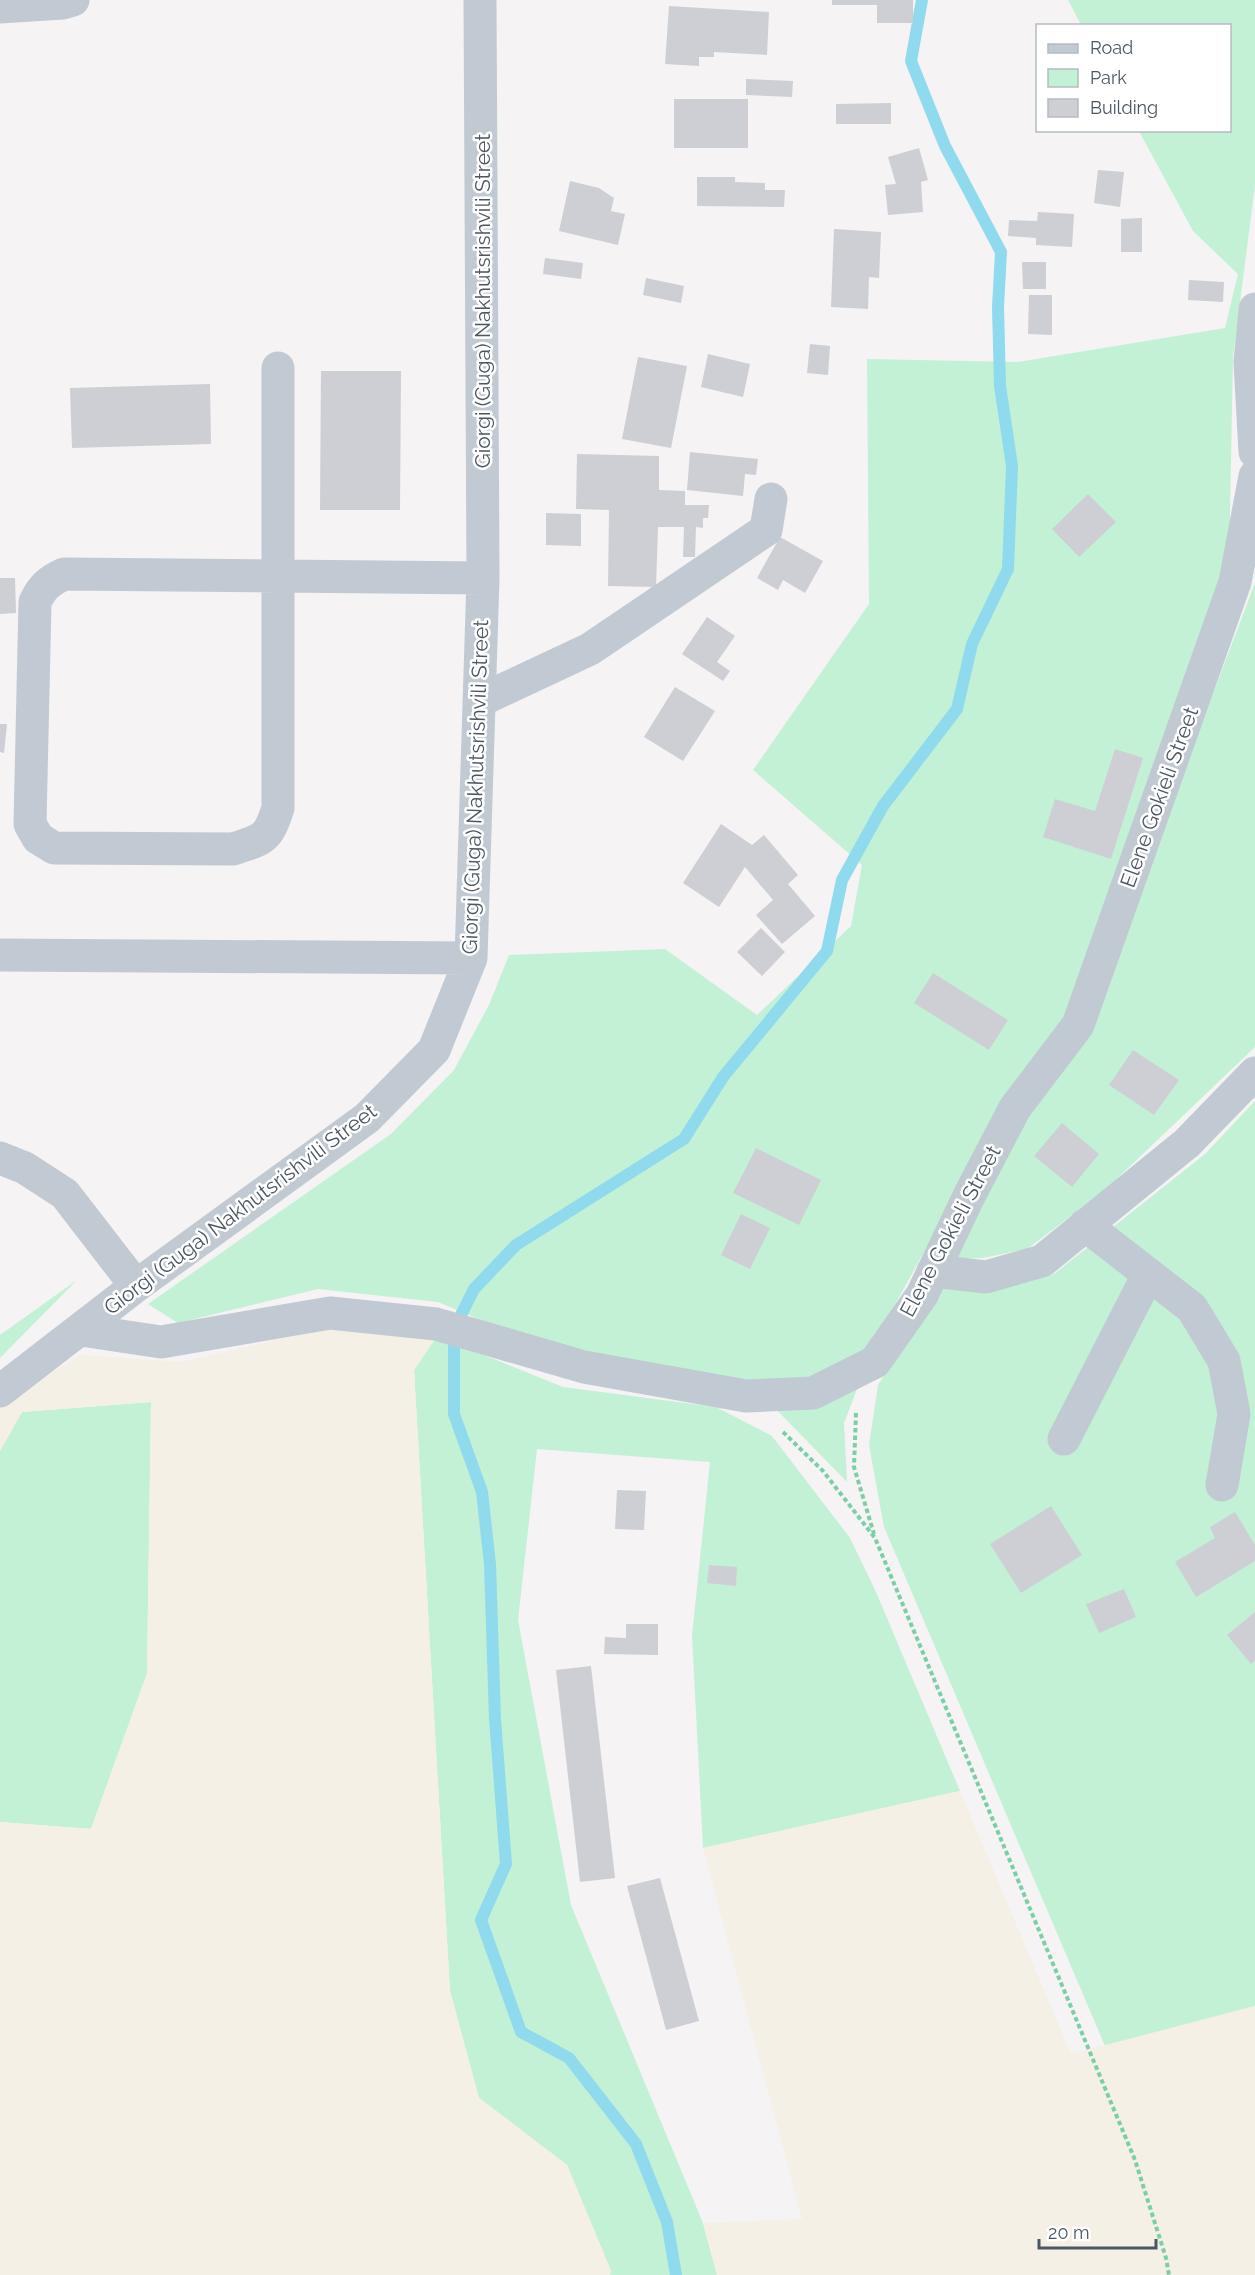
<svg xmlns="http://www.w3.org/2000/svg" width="1255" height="2275" viewBox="0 0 1255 2275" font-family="Raleway,sans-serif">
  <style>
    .green { fill: #c3f1d5 }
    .sand { fill: #f5f0e5 }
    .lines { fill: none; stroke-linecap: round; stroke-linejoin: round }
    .stream { stroke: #90daee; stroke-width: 12 }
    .building { fill: #cdcfd5 }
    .path { stroke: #7ad0a6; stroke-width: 4; stroke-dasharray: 4.5 3; stroke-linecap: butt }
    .minor { stroke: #c1cad2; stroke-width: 33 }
    .labels { text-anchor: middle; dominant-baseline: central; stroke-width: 5; stroke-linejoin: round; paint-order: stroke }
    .street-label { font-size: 21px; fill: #4a5661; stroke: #fff }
  </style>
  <rect width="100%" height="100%" fill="#f5f3f3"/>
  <!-- green -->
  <path class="green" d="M1068,0H1255V185L1233,357L1229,566L1066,1021L930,1241L870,1350L812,1378L747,1383L551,1350L438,1302L318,1289L178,1323L148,1304L391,1134L454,1070L489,1005L509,955L665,949L757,1015L851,926L862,865L753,770L869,604L867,359L1018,362L1225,328L1238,274L1193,231L1139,131L1230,130V26L1081,25Z
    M1255,583V1047L1104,1191L1027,1249L983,1258L953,1259L1201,725Z
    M1255,1101V2006L1105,2046L884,1527L869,1445L878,1385L939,1289L984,1288L1054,1274L1205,1154Z
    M77,1280L0,1358V1335Z
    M437,1336L563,1387L716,1407L772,1436L850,1538L876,1592L960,1791L703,1848L692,1636L710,1462L537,1449L518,1620L571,1905L703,2223L717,2275H610L611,2271L567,2165L479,2098L450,1991L414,1370Z
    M861,1379L844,1423L847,1482L769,1402Z
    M151,1402L147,1674L91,1829L0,1822V1451L22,1412Z"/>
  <!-- sand -->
  <path class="sand" d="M321,1329L437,1336L414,1370L450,1991L479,2098L567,2165L611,2271L610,2275H0V1822L91,1829L147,1673L151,1402L22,1412L0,1451V1407L79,1355L182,1362Z
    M960,1791L1071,2054L1255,2006V2275H717L703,2223L802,2219L703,1848Z"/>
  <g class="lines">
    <!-- stream -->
    <path class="stream" d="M676,2275L667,2222L636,2144L569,2058L521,2032L481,1920L506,1864L495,1719L490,1564L482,1492L454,1414V1329L474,1289L516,1245L684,1139L723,1077L827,951L842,880L883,806L957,709L972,644L1008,569L1012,466L1000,386L998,307L1001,252L945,146L911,61L922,0"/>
  </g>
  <!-- building -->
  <path class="building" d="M832,0H913V23H877V5H832Z
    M669,6L769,12L767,55L714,52V57H699V66L665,64Z
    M746,79L793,81L792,97L746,95Z
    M674,99H748V148H674Z
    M891,103V124H836V104Z
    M919,148L928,180L921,182L923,212L888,215L885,185L896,184L888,157Z
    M1098,170L1124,172L1120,207L1094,203Z
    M697,177H735V182L765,183V190H785L784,207L697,206Z
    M570,181L599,188L614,198L611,211L625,214L618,245L559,231Z
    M1038,212L1074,214L1072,247L1036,245V238L1008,236L1009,220L1037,221Z
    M1142,218V252H1121V219Z
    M834,229L881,232L879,278L869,277L868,309L831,307Z
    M545,258L583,263L581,279L543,274Z
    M1022,262H1046V289H1023Z
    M646,278L684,286L681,303L643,295Z
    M1189,280L1224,282L1223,302L1188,300Z
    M1029,295H1052V335L1028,334Z
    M810,344L830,346L828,375L807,373Z
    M708,354L750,364L743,397L701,387Z
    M638,357L687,366L671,448L622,439Z
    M321,371H401L400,510H320Z
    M210,384L211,444L72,448L70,388Z
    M690,452L758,459L756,475L745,474L743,496L687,490Z
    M577,454L659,456V490L685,491V505H709L708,518H703V528L696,527L695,557H683L684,527H658L656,587L608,586L609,510L576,509Z
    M1088,494L1116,522L1079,557L1052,529Z
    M546,513L581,514V546L546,545Z
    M780,537L823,561L805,593L783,580L778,590L757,578Z
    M0,578H15L16,613L0,614Z
    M707,617L735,636L717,662L730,671L723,681L682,654Z
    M675,687L715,711L683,761L644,737Z
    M0,724H7L4,753L0,752Z
    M1115,749L1143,758L1111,859L1043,837L1055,799L1095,811Z
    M721,824L752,845L764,835L798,875L788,884L815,916L782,944L756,915L773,900L745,867L719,907L683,883Z
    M761,928L785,952L762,976L737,952Z
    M933,973L1008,1020L989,1050L914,1003Z
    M1133,1050L1179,1080L1154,1115L1109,1085Z
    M1062,1123L1099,1154L1072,1187L1034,1156Z
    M756,1148L821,1180L799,1225L733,1193Z
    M741,1214L770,1228L750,1269L721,1255Z
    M617,1490L646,1491L644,1530L615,1529Z
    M1051,1506L1082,1555L1021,1593L990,1544Z
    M1235,1512L1255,1545V1561L1196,1597L1175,1562L1215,1538L1210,1527Z
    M709,1565L737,1567L736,1586L707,1583Z
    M1124,1589L1136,1617L1099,1633L1086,1604Z
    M1255,1612V1661L1251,1664L1227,1635Z
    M626,1624H658V1655L604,1654L605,1637L626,1638Z
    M591,1666L615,1878L580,1882L556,1670Z
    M660,1878L699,2021L666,2030L627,1886Z"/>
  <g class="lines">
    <!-- path -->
    <path class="path" d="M856,1413L854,1467L874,1534
      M783,1432L823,1471L875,1538L1135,2160L1166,2258L1169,2275"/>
    <!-- minor -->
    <path class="minor" d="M0,7L63,3L73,0
      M1255,309L1250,362L1255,452
      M278,368V808C268,839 264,839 233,849L54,848L38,838L30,824L35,602C42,587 49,581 64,574L483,578
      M479,701L590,649L766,530L771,499
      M0,955L471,958
      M0,1158L25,1168L65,1194L136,1286
      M1085,1225L1192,1308L1224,1361L1234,1414L1222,1485
      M933,1271L986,1277L1042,1261L1187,1143L1255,1073
      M81,1330L161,1342L330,1313L436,1324L584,1367L746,1396L813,1393L875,1362L922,1295L969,1196L1015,1108L1078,1025L1235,582L1255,476
      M0,1391L136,1286L367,1118L434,1050L471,958L483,578L480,0
      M1064,1439L1148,1275"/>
  </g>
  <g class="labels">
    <!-- street labels -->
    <g class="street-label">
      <text transform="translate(482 301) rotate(-90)">Giorgi (Guga) Nakhutsrishvili Street</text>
      <text transform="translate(475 787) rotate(-88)">Giorgi (Guga) Nakhutsrishvili Street</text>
      <text transform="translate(1159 797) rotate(-70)">Elene Gokieli Street</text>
      <text transform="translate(240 1209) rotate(-37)">Giorgi (Guga) Nakhutsrishvili Street</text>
      <text transform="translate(950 1231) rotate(-62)">Elene Gokieli Street</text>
    </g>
  </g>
  <!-- legend -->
  <rect x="1036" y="24" width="195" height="108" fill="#ffffff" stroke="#b7bbc0" stroke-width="1.5"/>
  <rect x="1048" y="44" width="30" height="9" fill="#c1cad2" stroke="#b7bbc0" stroke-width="1.5"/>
  <text x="1090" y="54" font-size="18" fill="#4a5661">Road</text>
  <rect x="1048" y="69" width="30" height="18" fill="#c3f1d5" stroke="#b7bbc0" stroke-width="1.5"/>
  <text x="1090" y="84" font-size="18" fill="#4a5661">Park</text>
  <rect x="1048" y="99" width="30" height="18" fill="#cdcfd5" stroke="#b7bbc0" stroke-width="1.5"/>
  <text x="1090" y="114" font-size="18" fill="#4a5661">Building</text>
  <!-- scale -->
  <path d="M1039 2239v9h117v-9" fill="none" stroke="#4a5661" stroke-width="3"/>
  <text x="1048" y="2239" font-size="18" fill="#4a5661" stroke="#ffffff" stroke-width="4.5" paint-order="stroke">20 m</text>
</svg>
